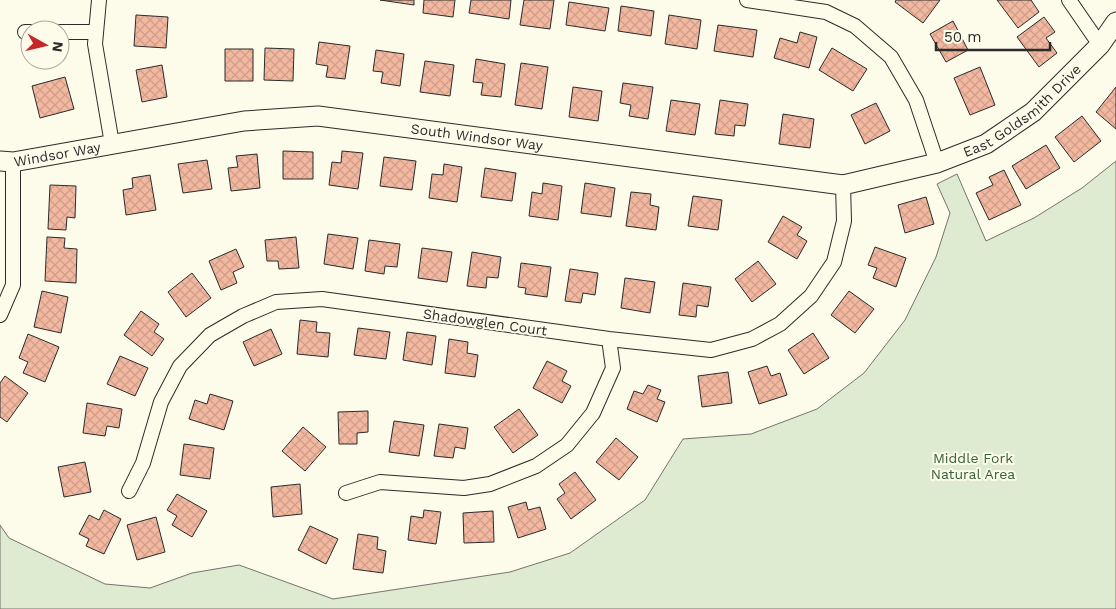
<svg xmlns="http://www.w3.org/2000/svg" width="1116" height="609" viewBox="0 0 1116 609" font-family="'Work Sans',sans-serif">
  <style>
    .grass { fill: #deebd1; stroke: #74746e }
    .building { fill: url(#building-cross-hatch); stroke: #2b2b2b }
    .lines { fill: none; stroke-linecap: round; stroke-linejoin: round }
    .street-casing { stroke: #2b2b2b; stroke-width: 16 }
    .secondary-casing { stroke: #2b2b2b; stroke-width: 21 }
    .street { stroke: #fdfbea; stroke-width: 14 }
    .secondary { stroke: #fdfbea; stroke-width: 19 }
    .labels { text-anchor: middle; dominant-baseline: central; stroke-width: 4; stroke-linejoin: round; paint-order: stroke }
    .street-label { font-size: 14px; fill: #2b2b2b; stroke: #fdfbea }
    .park-label { font-size: 14px; fill: #34623c; stroke: #fdfbea }
  </style>
  <defs>
    <pattern id="building-cross-hatch" width="8" height="8" patternUnits="userSpaceOnUse" patternTransform="scale(1.25)"><rect width="8" height="8" fill="#f2b8a0"/><path d="M0 0l8 8M0 8l8-8" fill="none" stroke="#d09e8a"/></pattern>
  </defs>
  <rect width="100%" height="100%" fill="#fdfbea"/>
  <!-- grass -->
  <path class="grass" d="M1116,161V609H0V525L9,538L105,584L150,588L192,573L239,565L333,599L510,572L570,553L645,500L683,439L751,434L817,409L864,373L905,320L936,257L950,213L937,184L957,174L986,241L1034,218L1082,188Z"/>
  <!-- building -->
  <path class="building" d="M380,0H414V5Z
    M424,0H455L453,17L423,13Z
    M471,0H511L509,19L469,13Z
    M524,0H554L550,29L520,25Z
    M896,0H940L923,23L895,2Z
    M997,0H1031L1039,12L1018,28Z
    M569,2L609,8L605,31L566,25Z
    M621,6L654,11L651,36L618,31Z
    M136,15L168,17L166,48L134,46Z
    M669,15L701,20L697,49L665,44Z
    M1044,17L1055,32L1046,38L1057,53L1039,67L1017,37Z
    M953,21L968,50L946,62L930,34Z
    M718,25L757,30L753,57L714,51Z
    M800,32L817,37L809,68L774,58L780,38L797,43Z
    M319,42L350,46L345,79L326,77L328,66L316,64Z
    M265,48L294,49L293,81L264,80Z
    M832,48L867,69L853,91L819,70Z
    M225,49H253V81H225Z
    M376,50L404,54L400,86L381,83L383,72L373,71Z
    M476,59L505,64L501,97L481,95L483,83L473,82Z
    M425,61L454,65L450,96L420,92Z
    M521,63L548,67L542,109L515,105Z
    M162,65L167,97L142,102L136,70Z
    M980,67L995,105L970,115L954,78Z
    M65,77L74,109L40,118L32,86Z
    M623,83L653,87L648,119L629,116L631,105L620,103Z
    M573,87L602,91L598,121L569,117Z
    M1116,87V129L1096,112Z
    M671,100L700,104L695,135L666,131Z
    M720,100L748,104L745,126L735,125L734,136L715,134Z
    M876,103L890,131L865,144L851,115Z
    M783,114L814,119L810,148L779,144Z
    M1082,116L1101,141L1074,162L1055,137Z
    M1046,145L1060,168L1026,189L1012,166Z
    M283,151L313,152V179H283Z
    M342,151L363,153L358,189L329,185L332,162L341,163Z
    M257,154L260,188L231,191L228,168L238,167L236,156Z
    M384,157L416,161L412,190L380,186Z
    M207,160L212,189L183,193L178,164Z
    M444,164L462,167L457,202L429,198L432,174L443,175Z
    M485,168L516,173L512,201L481,197Z
    M1004,170L1021,205L989,220L976,193L993,185L989,177Z
    M150,175L156,210L126,215L123,190L133,188L132,178Z
    M543,183L562,186L558,220L529,216L532,192L542,194Z
    M585,183L615,188L611,217L581,213Z
    M50,185L76,186L75,218L67,217L66,230L48,229Z
    M631,192L651,194L650,205L659,207L656,230L626,226Z
    M693,196L722,200L718,230L688,226Z
    M926,197L934,224L905,233L898,205Z
    M783,216L802,227L797,235L807,241L797,259L768,242Z
    M328,234L358,238L353,269L324,264Z
    M47,237L65,238L64,248L77,249L76,283L45,281Z
    M296,237L299,268L279,269L278,261H267L265,240Z
    M369,240L400,244L397,267L385,266L384,274L365,271Z
    M875,247L906,258L896,287L873,278L877,268L868,265Z
    M422,248L452,252L447,282L418,278Z
    M236,249L244,267L233,272L237,283L221,290L209,261Z
    M472,252L501,257L498,278L487,277L486,288L467,286Z
    M758,261L776,284L752,302L735,279Z
    M521,263L551,267L547,297L525,294L526,288L518,287Z
    M570,269L598,273L595,295L583,293L581,303L565,301Z
    M192,273L211,298L186,317L168,292Z
    M625,278L655,282L650,313L621,308Z
    M683,283L711,287L708,307L697,305L696,317L679,315Z
    M42,291L68,297L61,333L34,327Z
    M849,291L874,309L855,333L831,315Z
    M141,311L159,324L154,332L164,339L152,356L124,335Z
    M300,320L317,322L316,332L330,333L328,357L297,354Z
    M358,328L390,332L386,359L354,355Z
    M271,329L282,354L254,366L243,342Z
    M407,332L436,336L432,365L403,360Z
    M813,333L829,358L804,374L788,350Z
    M28,334L59,347L45,382L23,373L28,362L19,358Z
    M449,339L468,342L467,353L478,355L475,377L445,373Z
    M120,356L148,368L135,396L107,384Z
    M547,361L567,371L562,381L571,386L562,403L533,388Z
    M767,366L771,376L780,373L787,395L759,404L748,372Z
    M728,372L732,403L702,407L698,376Z
    M5,376L28,393L7,422L0,417V383Z
    M648,385L661,390L657,399L665,402L657,422L627,409L634,391L643,394Z
    M210,394L233,401L224,430L189,419L195,400L207,404Z
    M87,403L122,409L119,428L107,426L105,436L83,433Z
    M519,409L538,435L513,453L494,427Z
    M368,411V432L357,433V444H339L338,412Z
    M394,421L424,425L419,456L389,452Z
    M439,424L468,428L465,449L455,447L453,458L434,456Z
    M303,427L326,447L305,471L282,451Z
    M616,438L638,457L619,480L596,462Z
    M184,444L214,448L210,479L180,475Z
    M85,462L91,492L64,497L58,467Z
    M575,472L596,500L571,519L557,499L565,493L559,484Z
    M300,484L302,514L273,517L271,487Z
    M177,494L207,511L192,537L172,525L177,516L167,510Z
    M526,502L528,510L540,507L546,529L518,538L508,507Z
    M104,510L121,519L104,554L86,546L89,539L79,534L89,515L99,520Z
    M424,510L441,512L436,544L408,540L411,516L423,518Z
    M493,511L494,542L464,543L463,513Z
    M156,517L165,552L137,560L127,525Z
    M310,526L338,539L326,564L298,550Z
    M358,534L378,537L377,549L386,551L383,573L353,569Z"/>
  <g class="lines">
    <defs>
      <path id="street" d="M99,0L95,44L112,144
        M747,0L826,12L855,26L891,57L916,100L937,163
        M1069,0L1100,45
        M25,32H30
        M60,32H96
        M0,315L13,285V162
        M129,491L143,463L161,402L180,366L210,335L243,316L276,302L322,299L609,339L711,350L752,339L780,324L811,296L834,262L844,221L843,185
        M346,493L380,482L464,488L490,484L536,466L567,445L593,413L613,368L609,339"/>
      <g id="secondary">
        <path id="s1" d="M0,161L13,162L244,121L318,116L843,185L937,163L986,144L1033,112L1100,45L1116,22"/>
      </g>
    </defs>
    <!-- street casing -->
    <use href="#street" class="street-casing"/>
    <!-- secondary casing -->
    <use href="#secondary" class="secondary-casing"/>
    <!-- street -->
    <use href="#street" class="street"/>
    <!-- secondary -->
    <use href="#secondary" class="secondary"/>
  </g>
  <g class="labels">
    <!-- street labels -->
    <g class="street-label">
      <text stroke="none"><textPath href="#s1" startOffset="1049">East Goldsmith Drive</textPath></text>
      <text stroke="none"><textPath href="#s1" startOffset="482">South Windsor Way</textPath></text>
      <text stroke="none"><textPath href="#s1" startOffset="58">Windsor Way</textPath></text>
      <text transform="translate(485 322) rotate(8)">Shadowglen Court</text>
    </g>
    <!-- park labels -->
    <g class="park-label">
      <text x="973" y="458">Middle Fork<tspan x="973" dy="16">Natural Area</tspan></text>
    </g>
  </g>
  <!-- north arrow -->
  <g transform="translate(45 45) rotate(98)"><circle r="24" fill="#fdfbea" stroke="#a9a89e"/>
  <path d="M0-4L9 19L0 12L-9 19Z" fill="#c62828"/>
  <text y="-8" font-size="14" font-weight="bold" text-anchor="middle" fill="#2b2b2b">N</text>
  </g>
  <!-- scale -->
  <path d="M936 42v8h114v-8" fill="none" stroke="#2b2b2b" stroke-width="2.5"/>
  <text x="944" y="42" font-size="15" fill="#2b2b2b" stroke="#fdfbea" stroke-width="4" paint-order="stroke">50 m</text>
</svg>
